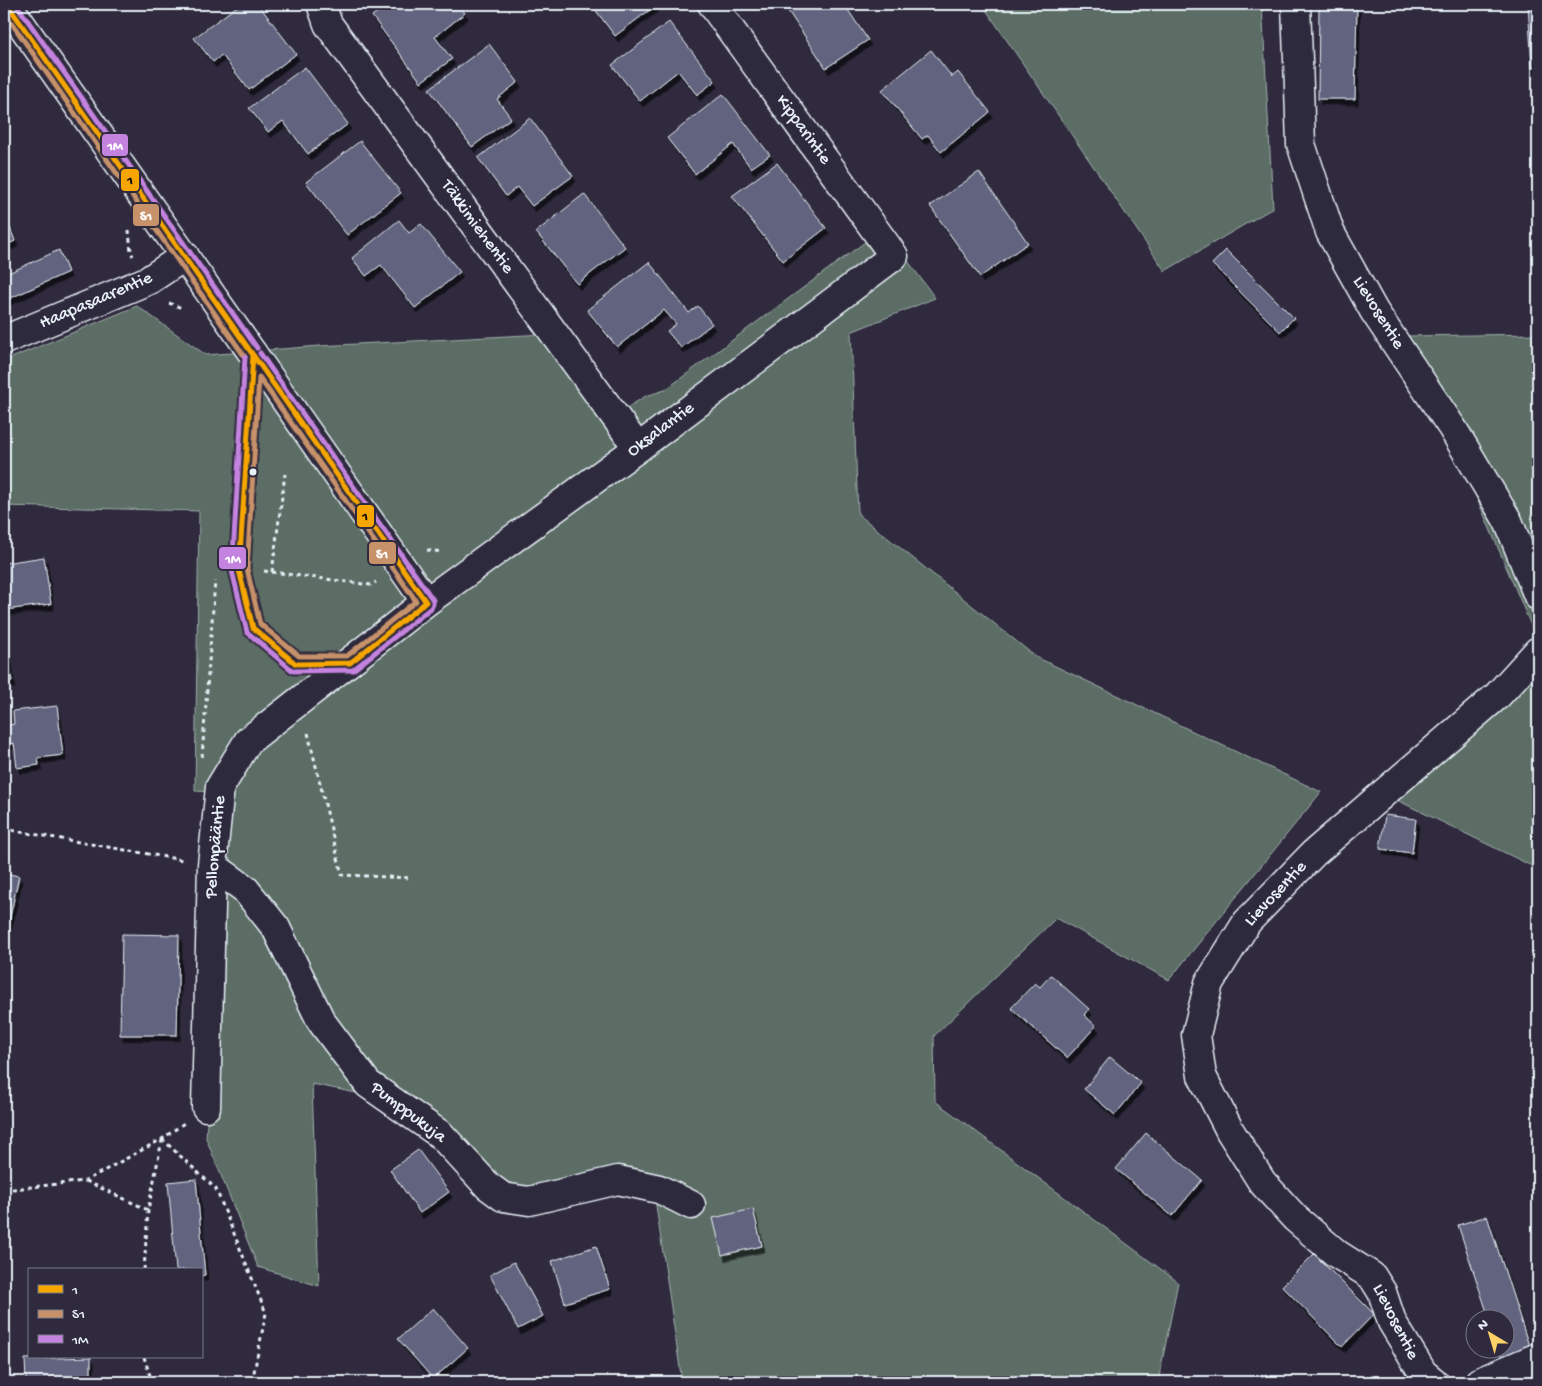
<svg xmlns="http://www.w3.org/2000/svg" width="1542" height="1386" viewBox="0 0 1542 1386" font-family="'Gochi Hand',sans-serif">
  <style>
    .green { fill: #5b6d65; stroke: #a2afae }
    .building { fill: #62647e; stroke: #e8f1f8; filter: url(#shadow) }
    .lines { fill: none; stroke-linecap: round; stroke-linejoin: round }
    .service-casing { stroke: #e8f1f8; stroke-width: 21 }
    .minor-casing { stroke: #e8f1f8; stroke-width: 31 }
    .tertiary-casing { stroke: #e8f1f8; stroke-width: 31 }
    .path { stroke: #e8f1f8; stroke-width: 3; stroke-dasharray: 4 4; stroke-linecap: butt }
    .service { stroke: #2f2a3d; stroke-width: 18 }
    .minor { stroke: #2f2a3d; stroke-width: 28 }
    .tertiary { stroke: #2f2a3d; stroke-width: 28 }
    .bus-1-casing { stroke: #2f2a3d; stroke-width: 9 }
    .bus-2-casing { stroke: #2f2a3d; stroke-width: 9 }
    .bus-3-casing { stroke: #2f2a3d; stroke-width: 9 }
    .bus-1 { stroke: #f7a600; stroke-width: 5 }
    .bus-2 { stroke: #c7916a; stroke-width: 5 }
    .bus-3 { stroke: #c483df; stroke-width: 5 }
    .bus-dot { fill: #e8f1f8; stroke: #2f2a3d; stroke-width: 2 }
    .labels { text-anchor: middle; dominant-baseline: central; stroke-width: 4; stroke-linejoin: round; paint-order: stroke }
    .street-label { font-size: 18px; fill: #e8f1f8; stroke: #2f2a3d }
    .line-badge { stroke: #2f2a3d; stroke-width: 2 }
    .badge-label { font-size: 14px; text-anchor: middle; font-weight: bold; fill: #fff }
    .pale-badge-label { font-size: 14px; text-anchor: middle; font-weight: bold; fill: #111 }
  </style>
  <defs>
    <filter id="shadow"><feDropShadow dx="3" dy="5.5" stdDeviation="0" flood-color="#0009"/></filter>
  </defs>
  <rect width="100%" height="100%" fill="#2f2a3d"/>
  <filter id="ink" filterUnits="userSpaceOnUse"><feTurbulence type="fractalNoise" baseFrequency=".02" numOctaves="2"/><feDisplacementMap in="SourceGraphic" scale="10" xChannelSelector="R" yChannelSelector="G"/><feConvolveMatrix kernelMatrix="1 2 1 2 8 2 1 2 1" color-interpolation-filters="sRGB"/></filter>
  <g filter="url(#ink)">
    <!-- green -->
    <path class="green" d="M982,4H1262L1273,208L1165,271Z
      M884,228L935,298L851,332L858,514L1036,657L1321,792L1169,980L1056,918L934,1036L935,1101L1178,1282L1158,1382H682L655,1199L697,1220L701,1201L666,1181L506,1192L373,1080L226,871L233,793L195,791L199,511L4,506V361L137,306L206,355L319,346L564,333L623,410L646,396L665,390Z
      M1538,334V642L1408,336Z
      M1538,674V869L1397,800Z
      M222,891L240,901L262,934L308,1028L361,1094L312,1084L319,1286L258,1267L206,1138Z"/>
    <!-- building -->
    <path class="building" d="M240,4H258L296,54L249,90L222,55L213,62L194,38Z
      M388,4H458L465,13L435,37L452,59L421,82L372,16Z
      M591,4H653L655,6L615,36Z
      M793,4H844L868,40L826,68L786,8Z
      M1319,4H1357L1355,99H1318Z
      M1528,4H1538V67L1532,68Z
      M669,22L715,81L697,95L678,71L640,101L612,65Z
      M489,44L518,82L497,99L511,118L472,147L429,89Z
      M931,50L952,77L958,72L990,112L941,152L928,135L922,139L882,90Z
      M305,67L348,124L308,154L283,121L268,132L249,108Z
      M723,94L770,155L751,168L733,144L695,174L667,138Z
      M530,118L573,176L532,206L517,187L506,196L478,158Z
      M360,141L401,193L347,235L306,182Z
      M777,163L826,228L783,261L732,196Z
      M979,172L1028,243L980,277L930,206Z
      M584,194L625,247L577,284L536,232Z
      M399,220L409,233L421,224L460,272L415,308L381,265L366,276L352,258Z
      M9,225L15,241L4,246V228Z
      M59,250L68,272L4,301V275Z
      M1226,250L1294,318L1280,332L1212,264Z
      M649,262L689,313L698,306L712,324L681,348L667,331L676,324L664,310L617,347L587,310Z
      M44,557L51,604L5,610L4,599V563Z
      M8,652L12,682L4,683V653Z
      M57,706L63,755L38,758L39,765L17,768L14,743L7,744L4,726L14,724L13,711Z
      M1385,815L1416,819L1412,853L1380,849Z
      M4,873L19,876L7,931H4Z
      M122,934L179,935L177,1035H120Z
      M1051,975L1089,1009L1084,1015L1096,1026L1067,1058L1011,1008L1035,983L1040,987Z
      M1110,1057L1141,1083L1115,1115L1084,1089Z
      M1146,1133L1202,1180L1172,1216L1116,1169Z
      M418,1150L449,1192L420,1213L390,1170Z
      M196,1179L205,1275L201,1276V1270H176L168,1182Z
      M753,1209L762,1246L722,1255L713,1218Z
      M1487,1216L1530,1349L1502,1359L1499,1348H1504V1318H1489L1458,1225Z
      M596,1246L610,1289L565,1303L552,1261Z
      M1314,1254L1374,1314L1342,1347L1282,1286Z
      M514,1262L543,1316L518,1329L490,1275Z
      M433,1308L468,1348L433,1379L398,1339Z
      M91,1357V1382H26L25,1359Z"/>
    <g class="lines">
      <defs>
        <path id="service" d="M253,354L239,570L253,628L296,664L349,663"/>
        <path id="minor" d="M321,4L328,24L638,448
          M1296,4L1301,144L1330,232L1374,311L1453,429L1508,521L1538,596
          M4,340L149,280L185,256
          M253,354L426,602
          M212,865L245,889L276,928L321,1021L368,1084L441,1135L488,1186L503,1197L529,1201L618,1180L659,1189L691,1205
          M206,1107L212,865L220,787L248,741L426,602L638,448L894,256L712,4
          M1434,1382L1423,1373L1392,1322L1382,1292L1372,1276L1337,1254L1295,1218L1262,1182L1230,1131L1202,1076L1196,1035L1209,983L1247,922L1313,854L1498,695L1538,651
          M1479,1382L1538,1357"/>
        <path id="tertiary" d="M7,4L253,354"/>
      </defs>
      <!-- service casing -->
      <use href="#service" class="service-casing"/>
      <!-- minor casing -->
      <use href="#minor" class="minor-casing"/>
      <!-- tertiary casing -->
      <use href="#tertiary" class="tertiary-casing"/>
      <!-- path -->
      <path class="path" d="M129,230L131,252L133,256
        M169,303L182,308
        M427,550L442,552
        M264,571L371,585L376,582
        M272,572L285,474
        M308,733L342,875L412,878
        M202,757L215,581
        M4,829L183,860
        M162,1139L216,1189L266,1313L252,1382
        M86,1181L148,1210
        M4,1190L85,1181L162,1139L184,1123
        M144,1270L148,1210L162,1140
        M144,1357L152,1382"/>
      <!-- service -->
      <use href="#service" class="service"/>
      <!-- minor -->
      <use href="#minor" class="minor"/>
      <!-- tertiary -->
      <use href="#tertiary" class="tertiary"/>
      <defs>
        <path id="bus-1" d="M7,4L253,355
          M253,355L426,602L350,663L296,664L253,628L239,570Z"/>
        <path id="bus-2" d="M4,12L245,357
          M259,377L416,601L347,656H299L260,624L247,569Z"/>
        <path id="bus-3" d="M16,4L257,348
          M245,357L232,571L247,632L293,671L353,670L431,608L433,604V600L260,353"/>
      </defs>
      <!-- bus-1 casing -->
      <use href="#bus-1" class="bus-1-casing"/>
      <!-- bus-2 casing -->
      <use href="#bus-2" class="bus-2-casing"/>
      <!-- bus-3 casing -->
      <use href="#bus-3" class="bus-3-casing"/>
      <!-- bus-1 -->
      <use href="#bus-1" class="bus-1"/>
      <!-- bus-2 -->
      <use href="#bus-2" class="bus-2"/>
      <!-- bus-3 -->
      <use href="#bus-3" class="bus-3"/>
    </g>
  </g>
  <!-- markers -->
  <circle class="bus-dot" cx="253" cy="472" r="4.5"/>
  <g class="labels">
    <!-- street labels -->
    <g class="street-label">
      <text transform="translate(803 130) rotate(54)">Kipparintie</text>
      <text transform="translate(477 227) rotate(54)">Täkkimiehentie</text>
      <text transform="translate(96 301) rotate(-23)">Haapasaarentie</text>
      <text transform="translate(1378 313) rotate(58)">Lievosentie</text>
      <text transform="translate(661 430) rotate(-37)">Oksalantie</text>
      <text transform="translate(216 847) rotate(-85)">Pellonpääntie</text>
      <text transform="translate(1276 894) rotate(-47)">Lievosentie</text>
      <text transform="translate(408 1113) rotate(37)">Pumppukuja</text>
      <text transform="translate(1395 1322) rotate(63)">Lievosentie</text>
    </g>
  </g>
  <g class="line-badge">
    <rect x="101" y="133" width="28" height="24" rx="5" fill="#c483df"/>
    <rect x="120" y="168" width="20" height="24" rx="5" fill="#f7a600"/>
    <rect x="132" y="203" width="28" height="24" rx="5" fill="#c7916a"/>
    <rect x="356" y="504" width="19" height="24" rx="5" fill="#f7a600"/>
    <rect x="368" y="541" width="29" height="24" rx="5" fill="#c7916a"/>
    <rect x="218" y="546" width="29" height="24" rx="5" fill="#c483df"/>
  </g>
  <g class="badge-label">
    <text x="115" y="150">1M</text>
    <text x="146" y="220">S1</text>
    <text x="382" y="558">S1</text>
    <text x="233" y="563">1M</text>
  </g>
  <g class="pale-badge-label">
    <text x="130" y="184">1</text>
    <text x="365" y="520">1</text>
  </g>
  <!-- margin -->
  <rect width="1542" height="1386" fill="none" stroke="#2f2a3d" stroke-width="20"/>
  <rect x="10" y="10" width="1522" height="1366" fill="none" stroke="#e8f1f8" stroke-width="2" filter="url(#ink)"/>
  <!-- legend -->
  <rect x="28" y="1268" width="175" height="90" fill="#2f2a3d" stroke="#797a88"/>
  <rect x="38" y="1285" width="25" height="8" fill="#f7a600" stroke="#797a88"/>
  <text x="72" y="1294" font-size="15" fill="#e8f1f8">1</text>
  <rect x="38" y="1310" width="25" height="8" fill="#c7916a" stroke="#797a88"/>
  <text x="72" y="1318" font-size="15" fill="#e8f1f8">S1</text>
  <rect x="38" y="1335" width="25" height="8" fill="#c483df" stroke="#797a88"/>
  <text x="72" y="1344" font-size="15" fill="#e8f1f8">1M</text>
  <!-- north arrow -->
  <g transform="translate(1490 1334) rotate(322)"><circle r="24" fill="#2f2a3d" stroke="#797a88"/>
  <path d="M0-4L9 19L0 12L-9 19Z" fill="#ffd166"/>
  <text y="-8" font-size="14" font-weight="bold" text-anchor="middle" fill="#e8f1f8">N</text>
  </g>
</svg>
